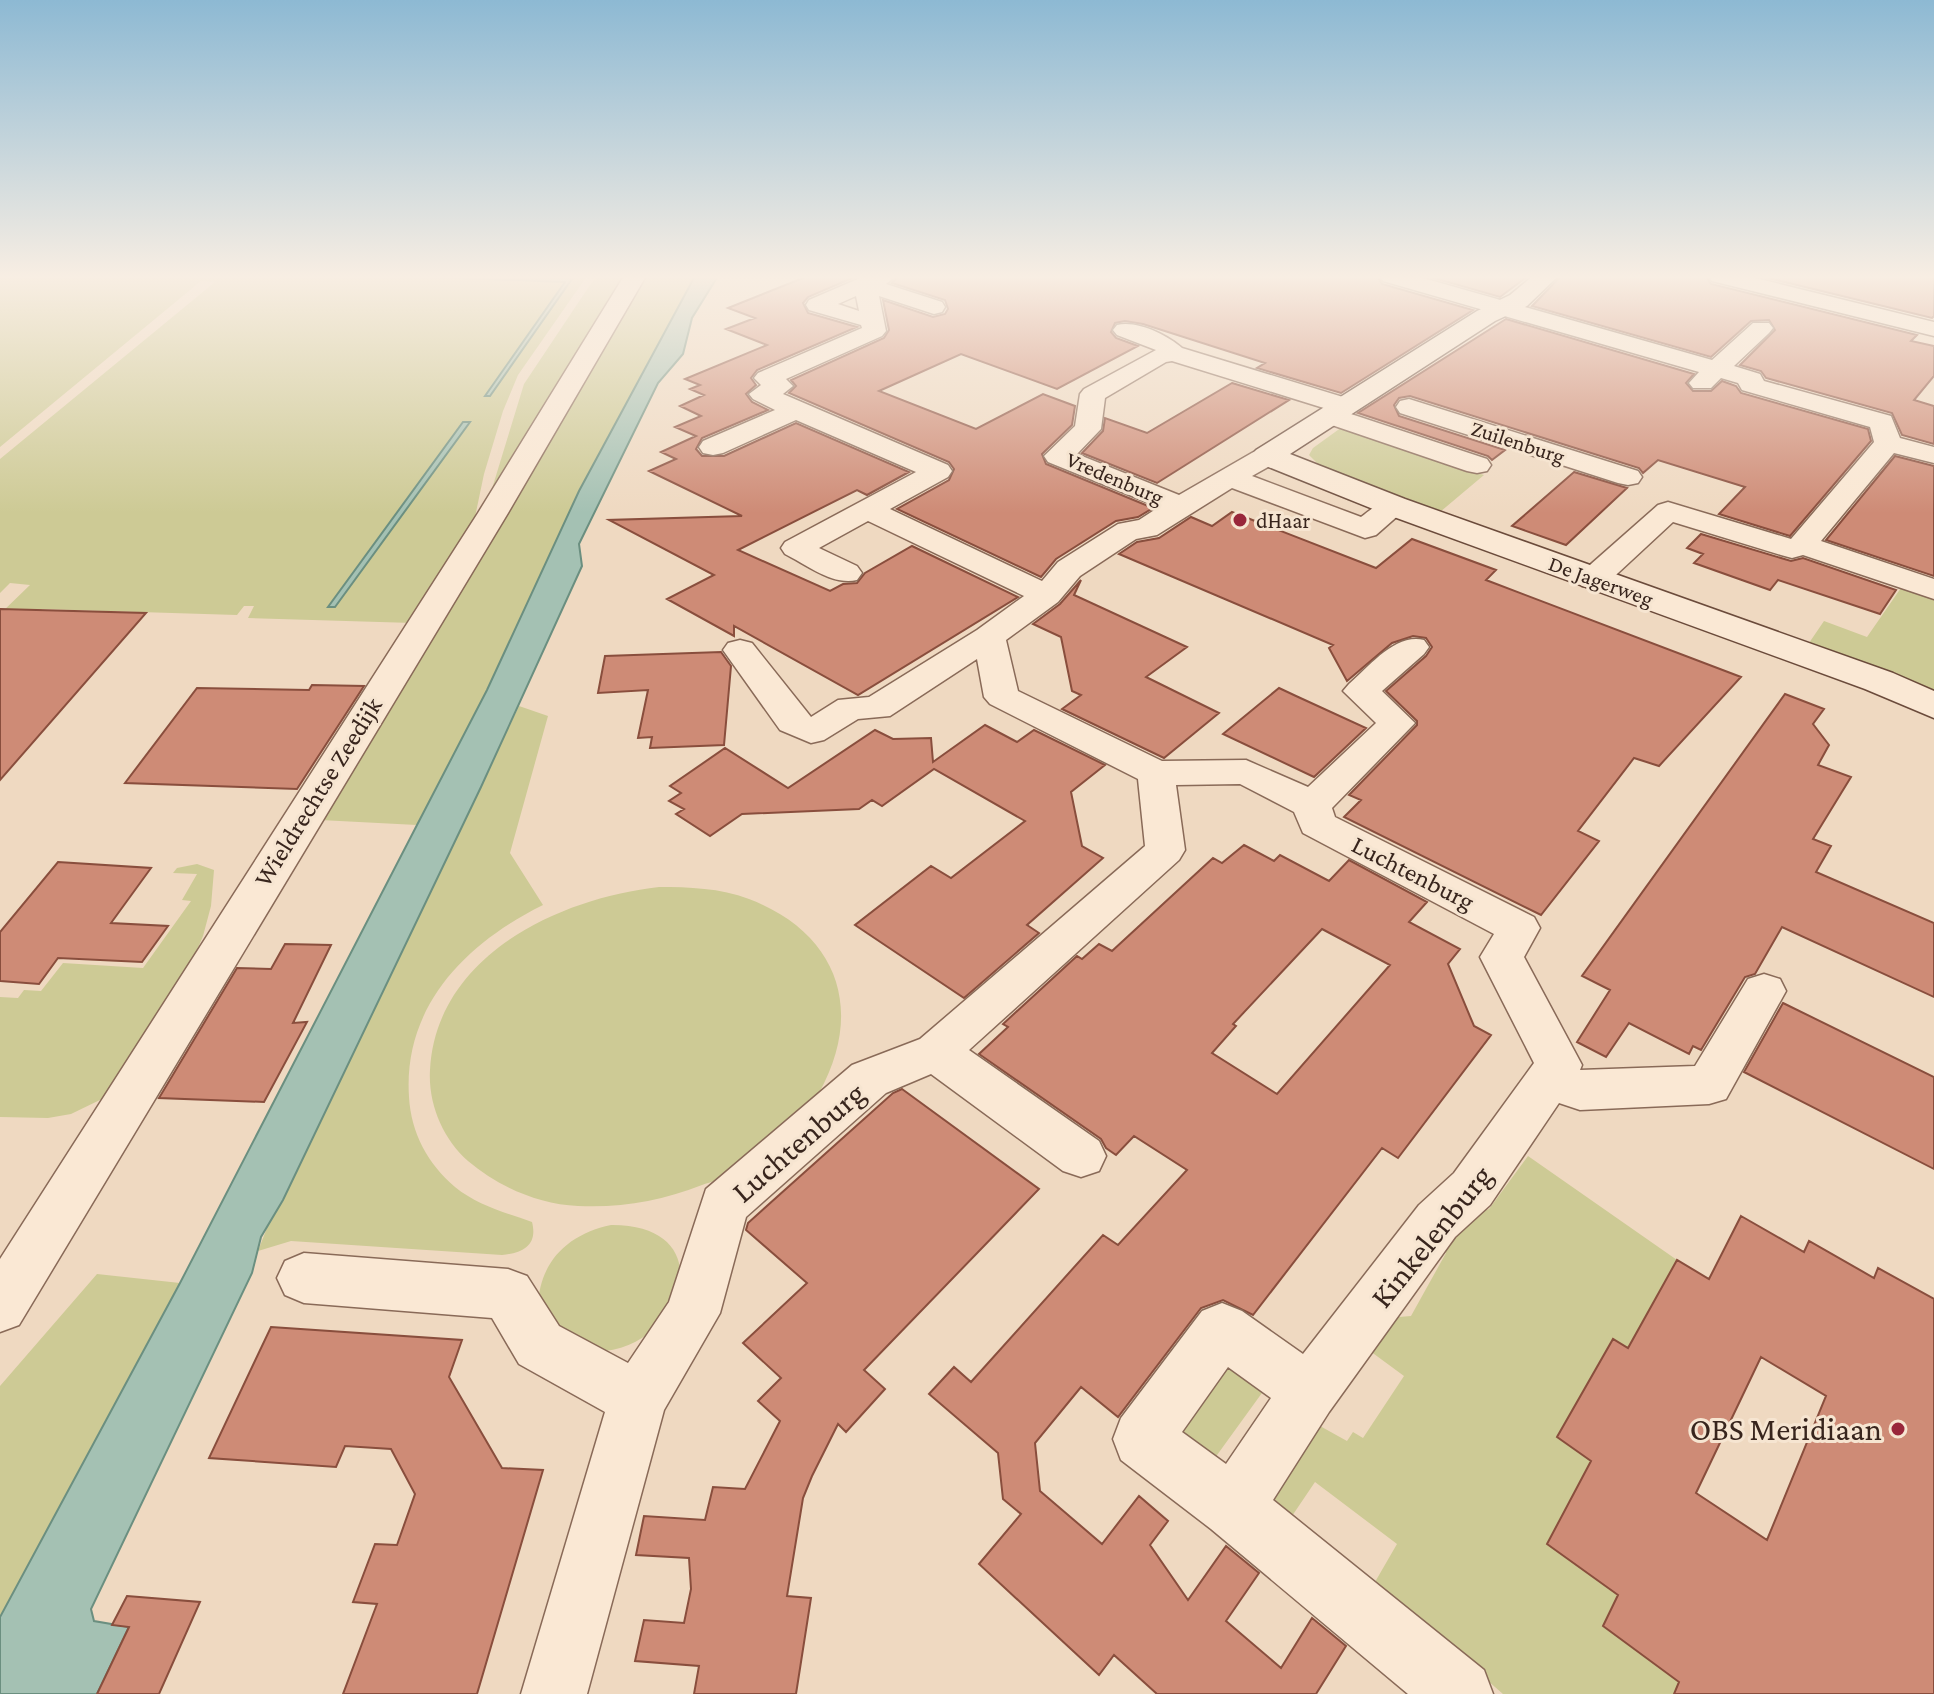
<svg xmlns="http://www.w3.org/2000/svg" width="1934" height="1694" viewBox="0 0 1934 1694" font-family="'Crimson Pro',serif">
  <style>
    .green { fill: #cdca95; fill-rule: evenodd }
    .water { fill: #a4c1b3; stroke: #6b8f80; stroke-width: 2 }
    .building { fill: #ce8b76; stroke: #894e3d; stroke-width: 2; fill-rule: evenodd }
    .lines { fill: none; stroke-linecap: round; stroke-linejoin: round }
    .street-casing { stroke: #896a58; stroke-width: 3 }
    .secondary-casing { stroke: #6b4b3b; stroke-width: 3 }
    .street { fill: #fae8d4; fill-rule: evenodd }
    .secondary { fill: #fae8d4; fill-rule: evenodd }
    .poi-dot { fill: #99273b; stroke: #f6e5d1; stroke-width: 3 }
    .labels { text-anchor: middle; dominant-baseline: central; stroke-width: 6; stroke-linejoin: round; paint-order: stroke }
    .far-street-label { font-size: 22px; fill: #38251d; stroke: #f6e5d1 }
    .far-poi-label { font-size: 22px; fill: #38251d; stroke: #f6e5d1; text-anchor: start }
    .street-label { font-size: 26px; fill: #38251d; stroke: #f6e5d1 }
    .near-street-label { font-size: 32px; fill: #38251d; stroke: #f6e5d1 }
    .near-poi-label { font-size: 32px; fill: #38251d; stroke: #f6e5d1; text-anchor: end }
  </style>
  <rect width="100%" height="100%" fill="#efd9c1"/>
  <!-- green -->
  <path class="green" d="M0,276H406L566,281L486,395L489,396L574,276H587L518,375L503,411L484,474L475,517L413,623L248,618L254,606H244L237,615L42,609L0,652V614L30,585L10,583L0,593V459L215,282L201,281L0,447ZM463,422L469,423L335,607H329Z
    M596,276H630L491,492L524,384Z
    M642,276H695L579,491L487,690L417,825L320,820Z
    M1342,427L1484,475L1440,512L1323,469L1309,455L1313,448Z
    M1903,585L1934,594V691L1809,643L1824,621L1867,637Z
    M519,706L548,716L510,853L543,905C466,943 403,1006 409,1097C411,1133 428,1164 455,1187C477,1205 506,1213 532,1222C538,1245 523,1253 502,1255L291,1241L258,1251L272,1215L283,1200Z
    M197,864L214,870L211,906L203,936L173,1007L104,1098L71,1114L48,1118L0,1117V997L18,998L24,990L41,991L63,963L143,968L191,901L182,900L197,874L173,873L177,868Z
    M659,887C689,887 720,888 749,899C838,933 865,1010 819,1093C811,1107 792,1119 780,1130C763,1144 747,1161 730,1173C722,1179 711,1182 702,1185C661,1201 622,1208 578,1206C538,1204 499,1187 468,1161C443,1139 428,1104 430,1070C436,955 560,898 659,887Z
    M1528,1156L1677,1260L1628,1348L1613,1339L1557,1437L1592,1462L1548,1544L1618,1595L1604,1626L1679,1682L1674,1694H1503L1375,1582L1397,1544L1315,1482L1292,1516L1265,1490L1311,1421L1347,1441L1353,1432L1363,1438L1404,1376L1370,1351L1387,1318L1411,1316L1446,1253L1443,1237L1460,1219L1489,1209Z
    M611,1225C721,1224 686,1342 605,1351C596,1353 583,1354 575,1349C561,1339 549,1320 538,1307C539,1262 568,1234 611,1225Z
    M97,1274L180,1283L0,1617V1386Z
    M1230,1359L1267,1386L1212,1462L1175,1433Z"/>
  <!-- water -->
  <path class="water" d="M406,276H574L490,396H485L565,282Z
    M695,276H718L692,318L683,354L658,383L579,544L582,566L481,787L283,1200L261,1237L252,1273L91,1609L94,1621L129,1627L97,1694H0V1617L180,1283L417,825L487,690L579,491Z
    M463,422H470L335,607H328Z"/>
  <!-- building -->
  <path class="building" d="M808,276H857L808,297L803,303L808,313L857,327L757,370L751,378L756,385L746,394L752,402L768,410L702,438L696,449L702,456H724L796,423L909,472L867,495L857,490L738,550L830,591L843,584L857,583L865,573L912,546L1018,597L858,695L734,626V636L667,599L714,575L609,520L742,516L649,471L676,459L661,452L696,436L675,427L701,416L680,406L704,395L690,389L700,385L685,379L767,345L726,329L755,318L728,308Z
    M899,276H1377L1382,284L1473,310L1341,393L1257,368L1265,363L1143,324L1125,321L1115,323L1111,332L1116,338L1138,346L1057,389L961,354L879,391L976,429L1043,394L1075,406L1072,425L1042,454L1046,464L1153,508L1138,517L1116,521L1056,559L1041,577L897,509L949,480L954,469L949,462L789,393L796,386L791,380L884,338L889,330L883,300L933,317L945,314L948,309L945,300L892,283Z
    M1427,276H1528L1500,297Z
    M1561,276H1706L1711,284L1917,335L1911,341L1934,346V376L1914,400L1934,406V444L1902,435L1892,413L1766,378L1761,371L1740,365L1775,330L1769,320L1751,321L1711,357L1532,306Z
    M1760,276H1934V316L1932,318Z
    M1506,319L1694,374L1686,383L1693,391H1711L1722,381L1736,386L1741,393L1868,429L1871,441L1790,536L1719,514L1745,487L1658,460L1643,473L1639,468L1410,396L1399,398L1394,405L1399,416L1505,450L1492,460L1488,456L1358,413Z
    M1232,383L1289,400L1157,483L1082,453L1103,431L1105,418L1147,433Z
    M1895,456L1934,466V576L1826,540Z
    M1574,472L1627,488L1566,545L1512,526Z
    M1232,512L1376,568L1412,539L1496,570L1486,580L1741,677L1659,766L1634,758L1578,831L1599,841L1541,915L1344,817L1361,800L1349,795L1417,725V721L1386,691L1426,656L1432,647L1426,638L1413,636L1392,643L1347,681L1329,648L1333,645L1119,554L1137,542L1159,538L1191,517L1212,526Z
    M1701,534L1791,561L1803,558L1896,590L1880,614L1778,580L1770,590L1694,563L1703,554L1687,548Z
    M1081,580L1074,595L1187,647L1146,677L1219,713L1164,758L1062,709L1081,695L1072,691L1061,637L1033,624L1060,604Z
    M0,609L146,613L0,780Z
    M721,652L731,666L724,745L650,748L652,737L638,738L648,690L598,693L605,656Z
    M312,685L364,686L297,789L125,783L197,688L309,690Z
    M1279,688L1296,696L1366,728L1314,777L1223,734Z
    M1785,694L1824,709L1813,724L1829,745L1818,765L1851,777L1813,839L1831,846L1816,872L1934,923V997L1782,927L1755,974L1745,977L1701,1050L1693,1046L1689,1054L1629,1023L1606,1057L1577,1042L1610,990L1582,976Z
    M985,725L1017,742L1034,730L1105,765L1071,792L1082,846L1103,858L1027,925L1039,933L964,998L855,925L931,866L951,878L1025,821L934,769L882,806L872,800L859,809L742,814L710,836L676,814L684,809L669,801L681,793L670,786L725,748L788,788L875,730L893,739L931,738L933,762Z
    M1244,845L1274,861L1280,855L1329,881L1349,860L1427,902L1409,922L1460,949L1448,964L1474,1026L1491,1035L1398,1158L1382,1148L1253,1315L1223,1300L1201,1308L1118,1417L1081,1387L1035,1443L1040,1491L1102,1544L1139,1496L1168,1521L1150,1545L1188,1600L1226,1546L1259,1573L1226,1621L1281,1668L1312,1618L1346,1646L1316,1694H1157L1114,1655L1099,1675L979,1564L1021,1514L1003,1499L998,1453L929,1394L954,1367L971,1382L1103,1235L1118,1245L1187,1170L1134,1136L1116,1155L1106,1148L1101,1139L979,1054L1008,1027L1003,1024L1077,956L1082,959L1099,944L1112,951L1213,858L1222,863ZM1322,929L1390,965L1277,1094L1212,1053L1236,1026L1233,1024Z
    M58,862L151,868L111,923L168,926L142,962L58,958L39,984L0,981V932Z
    M285,944L331,945L293,1023L307,1022L264,1102L159,1098L237,968L271,969Z
    M1783,1003L1934,1077V1169L1744,1072Z
    M902,1089L1039,1189L864,1370L885,1389L846,1432L838,1424L812,1476L803,1498L787,1596L811,1598L796,1694H694L699,1666L635,1661L644,1620L684,1623L691,1589L689,1558L636,1555L644,1516L705,1520L713,1487L745,1489L780,1421L758,1401L781,1378L743,1343L807,1283L746,1230L748,1223L893,1093Z
    M1741,1216L1804,1252L1809,1241L1874,1278L1878,1268L1934,1299V1694H1674L1679,1682L1603,1626L1618,1595L1547,1544L1591,1461L1557,1437L1613,1339L1628,1348L1677,1260L1709,1279ZM1761,1357L1826,1396L1767,1540L1696,1493Z
    M271,1327L462,1340L449,1377L502,1468L543,1470L477,1694H343L377,1604L353,1602L375,1544L397,1545L415,1494L391,1449L345,1446L336,1467L209,1458Z
    M127,1596L200,1602L159,1694H97L129,1627L112,1625Z"/>
  <g class="lines">
    <defs>
      <path id="street" d="M624,276H646L508,513L19,1325L0,1332V1259L478,513Z
        M865,276H896L886,284L942,302L945,307L942,312L934,314L879,296L886,331L882,336L786,379L793,386L783,394L948,465L952,471L948,477L890,509L1042,581L1058,562L1118,524L1139,520L1159,507L1048,462L1044,456L1075,426L1080,394L1084,389L1156,350L1117,335L1113,330L1117,325C1137,320 1167,335 1182,348L1356,401L1360,407L1351,414L1487,459L1491,465L1487,471L1477,473L1467,471L1323,422L1319,416L1327,409L1172,361L1166,362L1105,398L1101,429L1077,454L1179,495L1257,450L1267,448L1277,450L1281,456L1277,462L1252,476L1361,517C1376,506 1385,495 1404,500L1409,506L1376,535L1365,538L1232,488L1157,535L1136,539L1080,576L1058,602L1006,640L1018,691L1162,761L1246,760L1308,787L1376,723L1343,691L1349,684C1370,666 1395,633 1424,640L1429,647L1424,654L1382,691L1415,723L1332,808L1335,817L1534,917L1540,928L1524,957L1582,1065L1580,1070L1695,1066L1748,979L1764,974L1780,979L1786,991L1726,1099L1709,1104L1580,1110L1559,1103L1490,1205L1455,1237L1329,1412L1273,1500L1484,1670L1493,1694H1408L1211,1529L1121,1460L1113,1439L1121,1418L1202,1311L1222,1303L1242,1311L1303,1354L1419,1205L1454,1173L1534,1063L1480,957L1494,934L1303,833L1294,812L1240,784L1176,785L1185,850L1179,860L969,1050L1099,1141L1106,1156L1099,1171L1081,1177L1063,1171L931,1074L886,1093L746,1217L720,1313L664,1410L587,1694H521L605,1412L519,1364L492,1318L304,1303L285,1295L277,1278L285,1261L304,1253L508,1269L527,1276L559,1326L628,1363L669,1302L706,1189L852,1065L920,1039L1145,846L1138,779L990,704L984,697L977,659L890,716L858,719L824,740L811,743L780,730L723,650L728,643L740,640L752,643L811,717L838,700L869,697L977,630L1024,596L868,521L819,548L857,566L862,573L857,580C833,586 807,565 785,554L781,548L785,542L916,472L796,420L723,453L713,455L703,453L699,447L703,441L775,410L753,399L749,394L761,385L754,378L758,373L862,328L861,325L809,310L806,305L809,300ZM856,296L859,311L838,304ZM1228,1367L1271,1398L1226,1464L1182,1432Z
        M1380,276H1416L1712,360L1753,323H1769L1773,328L1769,333L1734,366L1760,374L1764,381L1891,416L1900,438L1934,447V463L1894,453L1821,541L1934,579V599L1803,555L1792,558L1781,555L1673,522L1604,586L1593,588L1582,586L1577,579L1582,572L1658,505L1668,502L1791,539L1874,442L1870,427L1742,390L1738,383L1721,378L1711,388H1693L1689,383L1699,372L1383,281Z
        M1709,276H1747L1934,322V336L1712,281Z
        M1409,399L1638,471L1642,477L1638,483L1628,485L1618,483L1400,413L1396,407L1400,401Z"/>
      <path id="secondary" d="M1533,276H1558L1527,306L1495,321L1290,454L1405,499L1893,673L1934,691V718L1865,689L1383,513L1256,462L1252,456L1256,450L1477,311L1510,295Z"/>
    </defs>
    <!-- street casing -->
    <use href="#street" class="street-casing"/>
    <!-- secondary casing -->
    <use href="#secondary" class="secondary-casing"/>
    <!-- street -->
    <use href="#street" class="street"/>
    <!-- secondary -->
    <use href="#secondary" class="secondary"/>
  </g>
  <!-- sky -->
  <linearGradient id="sky" x2="0" y2="1"><stop stop-color="#8db9d3"/><stop offset="0.54" stop-color="#f8eee3"/><stop offset="1" stop-color="#f8eee3" stop-opacity="0"/></linearGradient>
  <rect width="1934" height="513" fill="url(#sky)"/>
  <!-- markers -->
  <g class="poi-dot">
    <circle cx="1240" cy="520" r="8"/>
    <circle cx="1898" cy="1429" r="8"/>
  </g>
  <g class="labels">
    <!-- far-street labels -->
    <g class="far-street-label">
      <text transform="translate(1518 442) rotate(18)">Zuilenburg</text>
      <text transform="translate(1115 478) rotate(23)">Vredenburg</text>
      <text transform="translate(1601 581) rotate(20)">De Jagerweg</text>
    </g>
    <!-- far-poi labels -->
    <g class="far-poi-label">
      <text x="1256" y="520">dHaar</text>
    </g>
    <!-- street labels -->
    <g class="street-label">
      <text transform="translate(318 792) rotate(-58)">Wieldrechtse Zeedijk</text>
      <text transform="translate(1413 873) rotate(27)">Luchtenburg</text>
    </g>
    <!-- near-street labels -->
    <g class="near-street-label">
      <text transform="translate(798 1142) rotate(-41)">Luchtenburg</text>
      <text transform="translate(1431 1236) rotate(-51)">Kinkelenburg</text>
    </g>
    <!-- near-poi labels -->
    <g class="near-poi-label">
      <text x="1882" y="1429">OBS Meridiaan</text>
    </g>
  </g>
</svg>
